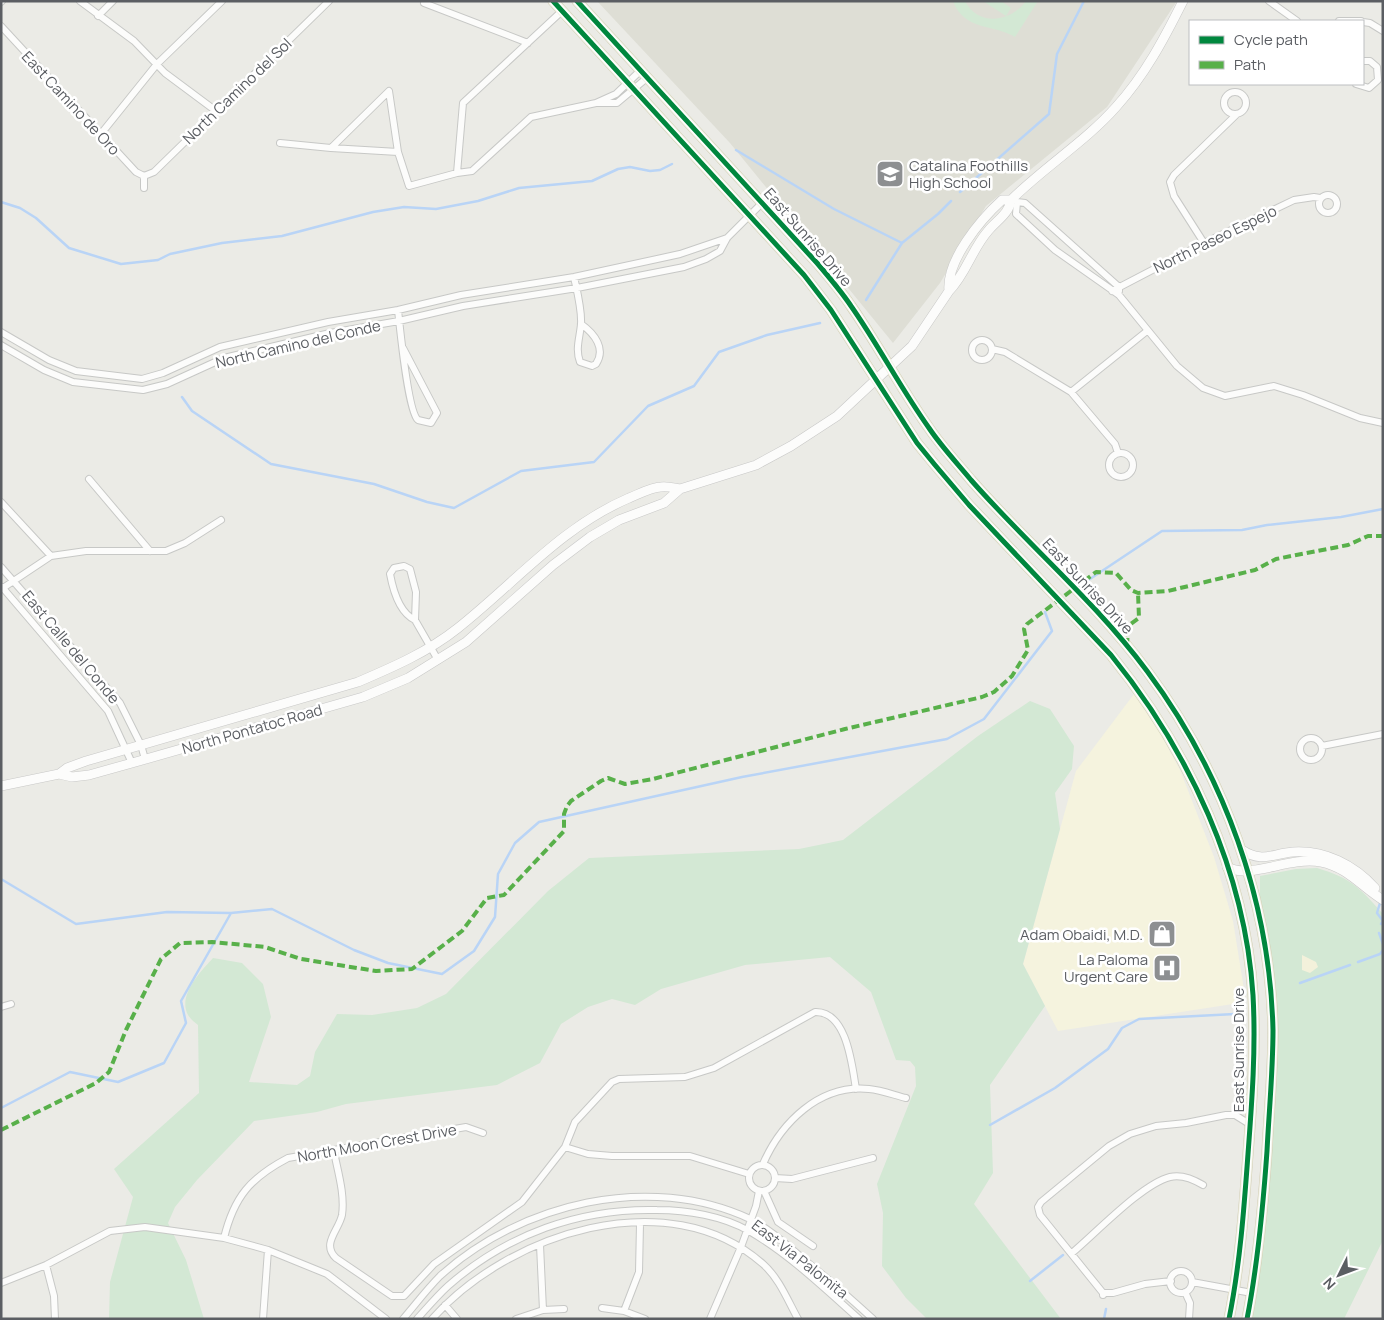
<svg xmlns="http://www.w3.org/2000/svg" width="1384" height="1320" viewBox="0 0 1384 1320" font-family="Manrope,sans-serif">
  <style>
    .commercial { fill: #f5f3de }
    .education { fill: #deded5 }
    .green { fill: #d3e8d4 }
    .sand { fill: #f3f1db }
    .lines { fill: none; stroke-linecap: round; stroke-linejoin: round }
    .stream { stroke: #b9d4f6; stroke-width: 2.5 }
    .street-casing { stroke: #c7c8c6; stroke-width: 8 }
    .secondary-casing { stroke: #c8c8c7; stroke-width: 10 }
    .primary-casing { stroke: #d2ceb4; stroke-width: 11 }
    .street { stroke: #fcfcfb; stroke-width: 6 }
    .secondary { stroke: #fcfcfb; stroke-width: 9 }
    .primary { stroke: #f2f2e7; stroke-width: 10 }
    .quiet { stroke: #58b04a; stroke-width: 4; stroke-dasharray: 8 4; stroke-linecap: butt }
    .cycleway-casing { stroke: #fff; stroke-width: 8 }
    .cycleway { stroke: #00873e; stroke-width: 5 }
    .labels { text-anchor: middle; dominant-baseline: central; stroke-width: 5; stroke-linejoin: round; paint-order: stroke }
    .street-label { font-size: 15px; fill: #5b5e63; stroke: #fff }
    .poi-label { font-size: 15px; fill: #5b5e63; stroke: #fff; text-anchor: end }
  </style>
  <rect width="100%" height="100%" fill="#ebebe6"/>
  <!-- commercial -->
  <path class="commercial" d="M1134,694L1159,731L1180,770L1214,857L1233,921L1246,1002L1058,1031L1023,964L1076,771Z"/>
  <!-- education -->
  <path class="education" d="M597,1H1177L1107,107L986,206L940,283L893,343L730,143Z"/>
  <!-- green -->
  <path class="green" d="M953,1H965C978,27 1011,22 1026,1H1038L1015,37C994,24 964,31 953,1Z
    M983,1H1001L1011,8L1006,16Z
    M1030,701L1050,709L1074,746L1072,769L1055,793L1060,829L1023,964L1045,1006L990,1085L993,1173L974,1204L1061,1319H927L906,1298L882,1266L883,1213L877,1184L916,1086L915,1067L910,1061L896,1060L871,992L830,957L745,965L661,989L635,1005L612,999L588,1007L561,1024L540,1063L497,1085L346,1104L317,1112L254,1121L197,1180L175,1207L168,1223L186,1260L204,1319H109L110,1282L133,1197L114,1169L199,1093L198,1025C194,1022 189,1018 187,1013C179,994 201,971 213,958L242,963L263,984L271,1017L249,1082L297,1085L310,1076L315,1052L337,1014L372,1015L417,1008L446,994L548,891L589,858L799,849L843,840L978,736Z
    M1317,868C1351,878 1360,888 1383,914V1240L1344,1319H1247L1257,1264L1273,1029L1260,919V876L1296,869Z"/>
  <!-- sand -->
  <path class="sand" d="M1302,955L1316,962L1318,967L1310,973L1302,970Z"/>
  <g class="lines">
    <!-- stream -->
    <path class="stream" d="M736,150L834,209L902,243
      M960,192L1049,114L1057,54L1084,1
      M1,202L20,208L36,218L69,248L121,264L158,260L170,254L222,243L282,236L373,212L404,207L436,209L478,201L519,188L592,181L618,169L630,167L650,171L660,170L672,164
      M866,300L902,243L938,214L951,201
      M182,397L192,411L271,464L374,484L427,502L454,508L521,471L594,462L648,406L694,386L719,352L767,335L820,323
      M1081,585L1162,531L1242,530L1267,525L1341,517L1383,509
      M1,879L76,924L167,912L231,913
      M1380,903L1377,913L1383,921L1381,924
      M1379,933L1383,944
      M1358,962L1380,954L1383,950
      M1300,983L1350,965
      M1,1108L70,1072L118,1082L164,1063L186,1023L181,1001L231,913L272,909L354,950L388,963L442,974L474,951L495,917L498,874L515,843L539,822L742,777L947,739L984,719L1052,631L1045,612
      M990,1125L1055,1088L1108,1049L1122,1028L1139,1019L1235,1014
      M1030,1281L1063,1255
      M1104,1319L1106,1309"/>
    <defs>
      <path id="street" d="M80,1L134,41L165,73L216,111
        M1269,1L1297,21
        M1,2L2,1
        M424,3L528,43
        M98,16L113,1
        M1339,21H1361
        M1363,22L1370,23L1383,31
        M1,26L136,172L144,176
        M641,70L616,94L596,103H617L648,77
        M1356,84L1369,88L1378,80L1377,67L1370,61H1363
        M1224 103a11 11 0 1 1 22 0a11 11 0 1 1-22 0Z
        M100,135L157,64L222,1
        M280,143L331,148L389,91L398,152L409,186L457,173L472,171L531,117L596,103
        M331,148L398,152
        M457,173L463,103L562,11
        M144,176L154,172L329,1
        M144,176V188
        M1319 204a9 9 0 1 1 18 0a9 9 0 1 1-18 0Z
        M1014,199L1017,202L1025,203L1119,287V291
        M1017,202L1016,214L1055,250L1119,295L1177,366L1203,388L1225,396L1274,386L1303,395L1360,418L1383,423
        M1204,243L1174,196L1170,182L1174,175L1237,114
        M574,277C577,291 582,310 581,324C580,337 575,349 580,362L592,366L596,364C606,349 595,334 581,324
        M1112,291L1204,243L1294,200L1314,197L1320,198
        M398,310C400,328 408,412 418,420L431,423L437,413L403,348
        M1,332L49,360L76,371L142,379L163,373L220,347L328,322L398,310L461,295L574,277L680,254L727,238
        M972 350a10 10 0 1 1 20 0a10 10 0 1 1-20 0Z
        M1,345L44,370L73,382L143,390L167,384L224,358L330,333L399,321L463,306L577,288L684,267L706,259L720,251L727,238L762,203
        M992,349L1005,352L1071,392L1115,444L1118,453
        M1071,392L1147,331
        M1109 465a12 12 0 1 1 24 0a12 12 0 1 1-24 0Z
        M89,479L150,551
        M1,502L51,556
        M1,567L120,703L141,745L145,759
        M2,587L108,711L132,763
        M3,588L51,556L86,551H166L185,543L221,520
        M415,620L416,592L410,569L404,566L394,568L390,574C393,590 400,613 415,620L438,660
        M1300 749a11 11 0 1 1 22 0a11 11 0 1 1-22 0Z
        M1322,746L1383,734
        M1,1007L11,1004
        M565,1147L588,1154L612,1156H690L749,1174
        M334,1152C338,1172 345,1195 342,1215C339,1230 321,1244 336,1258L392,1296H404L434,1264L522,1202L565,1147L575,1122L612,1082L619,1079L685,1077L714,1068L815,1012C847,1011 852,1065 856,1089
        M763,1164C781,1123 819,1084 869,1089C881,1090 894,1095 906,1098
        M749 1178a13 13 0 1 1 26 0a13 13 0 1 1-26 0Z
        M775,1178L792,1179L873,1158
        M764,1191L778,1222L813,1246
        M224,1238C234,1197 250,1178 288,1158L466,1127L483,1133
        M540,1245L543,1310
        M1072,1253C1096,1233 1142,1184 1170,1177C1182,1174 1193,1179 1203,1185
        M46,1265L54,1296L55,1319
        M1170 1282a11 11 0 1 1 22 0a11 11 0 1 1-22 0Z
        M1192,1282L1252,1293
        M1,1283L46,1265L110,1231L145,1227L224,1238L268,1250L327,1274L386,1319
        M1185,1292L1190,1303L1189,1319
        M1103,1293L1040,1215L1038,1207L1041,1202L1109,1146L1130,1134L1156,1126L1186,1123L1226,1115H1235L1251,1125
        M1103,1295V1293H1113L1145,1284L1171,1281
        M445,1305L457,1319
        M602,1308L624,1311L645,1319
        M624,1311L639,1272L640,1224
        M263,1319L268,1250
        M403,1319C415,1305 427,1289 440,1276C521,1203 649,1172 750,1219C768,1228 786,1244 801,1257C826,1277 850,1298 873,1319
        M417,1319C427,1308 437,1296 448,1286C507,1234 580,1208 657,1210C687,1210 723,1216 749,1231C789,1254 824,1288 859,1319
        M432,1319C507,1234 668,1180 763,1264C779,1278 788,1301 798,1319
        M516,1319L543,1310L564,1309
        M710,1319L741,1247L756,1206L759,1191"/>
      <path id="secondary" d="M1011,200H1002C980,220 946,261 949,291C966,274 972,249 988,231C996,221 1009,214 1011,200C1043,168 1086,141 1116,107C1145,75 1164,39 1183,1
        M59,774L67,768L86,761L358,682C393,667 428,652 458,628C515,583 561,527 629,498C639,494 652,487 661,487C667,486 674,488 680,489
        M1,786L59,774L72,777L89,775L132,763L363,697L408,678L466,642L553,565L590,537L619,520L664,503L680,489L756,465L791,446L837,416L912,346L949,291
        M1242,850C1262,863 1271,854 1293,852C1325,850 1354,865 1375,888
        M1227,867C1251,880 1288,856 1321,862C1347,867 1362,887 1383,900"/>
      <path id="primary" d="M553,1L804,275L831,310L917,443L935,465L969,505L1111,655C1189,751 1245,871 1253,995C1256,1048 1252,1101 1248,1154C1244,1209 1240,1264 1229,1319
        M577,1L817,263C829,277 841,291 851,306C879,346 901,389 929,428C941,446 957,463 971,480C1028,545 1095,601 1147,671C1224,774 1270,901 1273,1030C1273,1071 1269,1111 1267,1151C1263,1208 1258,1263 1247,1319"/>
    </defs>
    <!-- street casing -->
    <use href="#street" class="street-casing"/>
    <!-- secondary casing -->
    <use href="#secondary" class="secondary-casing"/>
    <!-- primary casing -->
    <use href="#primary" class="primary-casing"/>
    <!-- street -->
    <use href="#street" class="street"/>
    <!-- secondary -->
    <use href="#secondary" class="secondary"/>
    <!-- primary -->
    <use href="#primary" class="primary"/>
    <!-- quiet -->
    <path class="quiet" d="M1127,646L1128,626L1139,618L1138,593
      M1,1130L96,1083L109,1072L126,1030L161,959L180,943L212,942L265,947L301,959L376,971L412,969L462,931L487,898L504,895L564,831V814L567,806L571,801L601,781L608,778L625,784L653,779L845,729L982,697L994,692L1012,676L1028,650L1024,629L1027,624L1096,572L1116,573L1131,590L1138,593L1168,591L1255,570L1276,559L1348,545L1368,536H1383"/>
    <defs>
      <path id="cycleway" d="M553,1L804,275L831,310L917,443L935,465L969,505L1111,655C1189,751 1245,871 1253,995C1256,1048 1252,1101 1248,1154C1244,1209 1240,1264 1229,1319
        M577,1L817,263C829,277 841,291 851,306C879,346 901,389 929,428C941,446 957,463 971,480C1028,545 1095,601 1147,671C1224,774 1270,901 1273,1030C1273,1071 1269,1111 1267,1151C1263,1208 1258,1263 1247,1319"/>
    </defs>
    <!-- cycleway casing -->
    <use href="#cycleway" class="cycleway-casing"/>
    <!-- cycleway -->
    <use href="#cycleway" class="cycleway"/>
  </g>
  <!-- icons -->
  <defs>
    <symbol id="school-square" viewBox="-11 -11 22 22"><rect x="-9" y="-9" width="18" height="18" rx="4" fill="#8d8f91" stroke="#fff"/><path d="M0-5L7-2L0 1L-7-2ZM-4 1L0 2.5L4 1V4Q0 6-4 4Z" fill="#fff"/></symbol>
    <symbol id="shop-square" viewBox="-11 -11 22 22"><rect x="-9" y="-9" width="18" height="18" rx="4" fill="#8d8f91" stroke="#fff"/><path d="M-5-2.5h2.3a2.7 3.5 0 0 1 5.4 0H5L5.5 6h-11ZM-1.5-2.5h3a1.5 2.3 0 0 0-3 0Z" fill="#fff"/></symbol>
    <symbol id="hospital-square" viewBox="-11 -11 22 22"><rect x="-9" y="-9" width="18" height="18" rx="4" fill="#8d8f91" stroke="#fff"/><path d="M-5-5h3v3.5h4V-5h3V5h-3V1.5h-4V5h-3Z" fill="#fff"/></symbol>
  </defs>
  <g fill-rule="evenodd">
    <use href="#school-square" x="874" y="158" width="32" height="32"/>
    <use href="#shop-square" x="1146" y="918" width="32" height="32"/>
    <use href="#hospital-square" x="1151" y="952" width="32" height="32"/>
  </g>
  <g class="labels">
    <!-- street labels -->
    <g class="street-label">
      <text transform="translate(237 91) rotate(-44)">North Camino del Sol</text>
      <text transform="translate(71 103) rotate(47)">East Camino de Oro</text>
      <text transform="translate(808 237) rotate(49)">East Sunrise Drive</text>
      <text transform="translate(1215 239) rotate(-26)">North Paseo Espejo</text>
      <text transform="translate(298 344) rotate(-13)">North Camino del Conde</text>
      <text transform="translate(1088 586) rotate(47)">East Sunrise Drive</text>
      <text transform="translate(71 647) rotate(50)">East Calle del Conde</text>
      <text transform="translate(252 729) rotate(-16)">North Pontatoc Road</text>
      <text transform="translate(1238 1050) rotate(-90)">East Sunrise Drive</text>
      <text transform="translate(377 1143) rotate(-10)">North Moon Crest Drive</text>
      <text transform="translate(800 1259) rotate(38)">East Via Palomita</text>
    </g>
    <!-- poi labels -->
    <g class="poi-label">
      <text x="909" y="165" text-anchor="start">Catalina Foothills<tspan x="909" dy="17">High School</tspan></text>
      <text x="1143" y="934">Adam Obaidi, M.D.</text>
      <text x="1148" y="959">La Paloma<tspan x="1148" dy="17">Urgent Care</tspan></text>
    </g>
  </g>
  <!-- border -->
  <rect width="1384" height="1320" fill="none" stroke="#5b5e63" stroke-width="5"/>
  <!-- legend -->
  <rect x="1189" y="20" width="175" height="65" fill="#ffffff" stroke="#bdbfc1"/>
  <rect x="1199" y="36" width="25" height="8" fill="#00873e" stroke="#bdbfc1"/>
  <text x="1234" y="45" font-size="15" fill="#5b5e63">Cycle path</text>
  <rect x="1199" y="61" width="25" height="8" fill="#58b04a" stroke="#bdbfc1"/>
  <text x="1234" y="70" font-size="15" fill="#5b5e63">Path</text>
  <!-- north arrow -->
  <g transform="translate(1339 1275) rotate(228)" stroke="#ffffff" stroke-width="4" paint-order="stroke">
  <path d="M0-4L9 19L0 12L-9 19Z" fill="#5b5e63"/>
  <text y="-8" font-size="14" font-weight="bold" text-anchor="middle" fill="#5b5e63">N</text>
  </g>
</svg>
